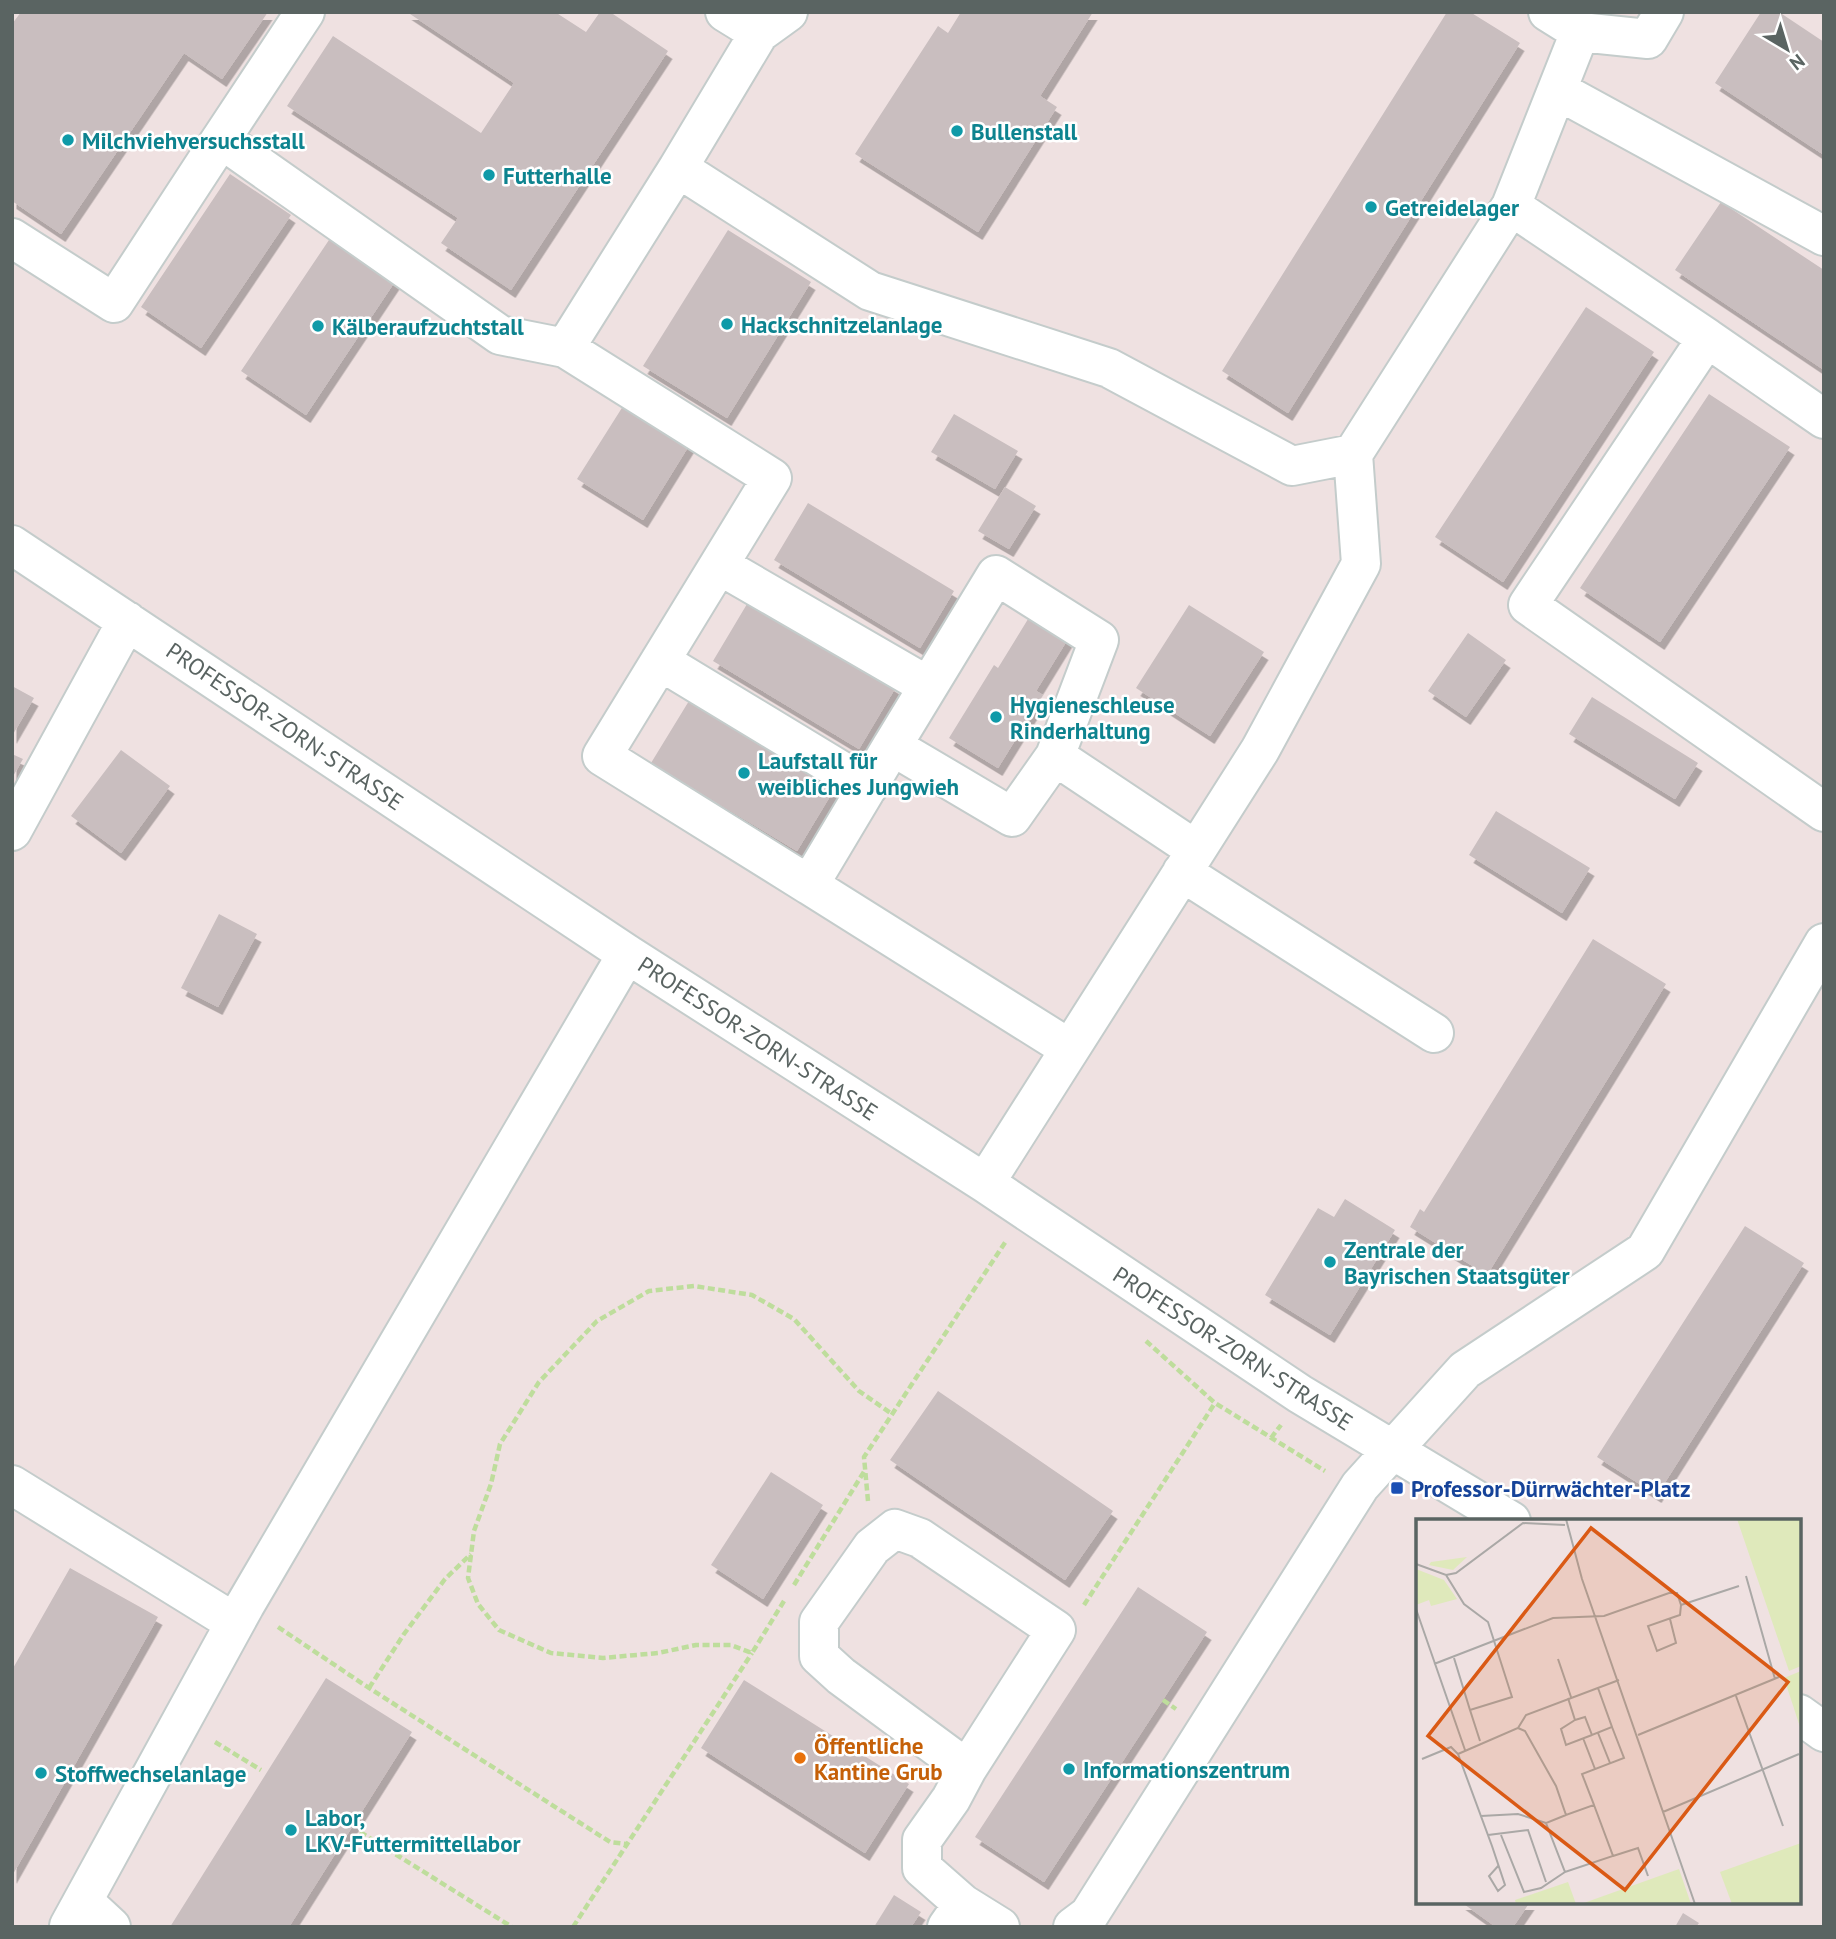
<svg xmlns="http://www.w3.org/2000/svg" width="1836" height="1939" viewBox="0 0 1836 1939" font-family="'PT Sans',sans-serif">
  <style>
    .building { fill: #c9bebf; filter: url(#shadow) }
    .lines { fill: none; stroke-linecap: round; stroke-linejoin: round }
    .minor-casing { stroke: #c4cccb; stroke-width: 42 }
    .path { stroke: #bedd9c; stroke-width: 4.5; stroke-dasharray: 7 3.5; stroke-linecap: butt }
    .minor { stroke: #fff; stroke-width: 38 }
    .culture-dot { fill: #0f9aa8; stroke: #fff; stroke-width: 2.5 }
    .transit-dot { fill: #1a4fb4; stroke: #fff; stroke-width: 2.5 }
    .food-dot { fill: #e8710a; stroke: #fff; stroke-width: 2.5 }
    .labels { text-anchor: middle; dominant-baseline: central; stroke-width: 5; stroke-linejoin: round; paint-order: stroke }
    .culture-label { font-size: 23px; font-weight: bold; fill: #0d838f; stroke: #fff; text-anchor: start }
    .street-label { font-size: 23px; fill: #5a6462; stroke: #fff }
    .transit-label { font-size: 23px; font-weight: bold; fill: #164399; stroke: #fff; text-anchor: start }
    .food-label { font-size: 23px; font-weight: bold; fill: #c56008; stroke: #fff; text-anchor: start }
    .inset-road { fill: none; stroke: #aaa8a6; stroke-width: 2 }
    .view { fill: #da5a15; fill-opacity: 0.15; stroke: #da5a15; stroke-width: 3.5 }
    .inset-edge { fill: none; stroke: #5a6462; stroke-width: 3.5 }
  </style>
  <defs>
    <filter id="shadow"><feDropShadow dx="4.5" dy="8" stdDeviation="0" flood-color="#0004"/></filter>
  </defs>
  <rect width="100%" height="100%" fill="#efe1e1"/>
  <!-- building -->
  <path class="building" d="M21,12H268L222,79L184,53L61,234L12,201V24Z
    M407,12H555L586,32L600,12H610L668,51L511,290L441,243L458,218L287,106L333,36L481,133L514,83Z
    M961,12H1093L1040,96L1057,107L978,232L855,154L938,26L948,33Z
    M1447,12H1470L1520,43L1288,413L1222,371Z
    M1761,12H1779L1824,42V155L1715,83Z
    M230,174L291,215L201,348L141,307Z
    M1721,202L1824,270V370L1675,270Z
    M728,230L811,282L727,418L643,366Z
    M331,237L396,280L306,415L241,371Z
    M1586,307L1654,352L1503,582L1435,537Z
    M1709,394L1790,447L1660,642L1580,588Z
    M625,403L690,444L643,520L577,479Z
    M954,414L1018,451L995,489L931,452Z
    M1005,487L1036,506L1009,549L978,531Z
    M808,503L954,591L920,648L774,560Z
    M750,599L896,687L859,749L713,661Z
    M1189,605L1264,652L1210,736L1136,688Z
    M1033,611L1071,634L1036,691L1043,695L998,768L949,738L994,665L998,668Z
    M1468,633L1506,660L1466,717L1428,691Z
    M12,686L34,698L12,736Z
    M692,696L838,783L797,851L651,763Z
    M1592,697L1698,763L1675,799L1569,734Z
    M121,750L170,786L121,853L71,816Z
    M12,754L23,759L12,778Z
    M1496,811L1590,868L1562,913L1469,855Z
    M219,914L257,934L218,1007L181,988Z
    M1593,939L1666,984L1487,1275L1410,1227L1420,1209L1424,1212Z
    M1345,1199L1395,1230L1330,1335L1265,1295L1318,1208L1334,1217Z
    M1745,1226L1804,1263L1657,1495L1597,1457Z
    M938,1391L1113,1511L1065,1580L890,1460Z
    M771,1472L823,1505L763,1599L711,1565Z
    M70,1568L158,1617L12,1876V1670Z
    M1138,1587L1207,1632L1044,1882L975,1837Z
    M326,1678L412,1732L289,1927H170Z
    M744,1680L909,1784L865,1853L701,1748Z
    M894,1895L921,1912L911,1927H874Z
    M1461,1902H1530L1513,1927H1496Z
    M1683,1913L1699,1923L1696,1927H1675Z"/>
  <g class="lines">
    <defs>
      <path id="minor" d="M305,12L221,139L500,335L565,348
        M1548,12L1580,32L1648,39L1664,12
        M759,33L788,12
        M1557,90L1824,236
        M678,168L759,33L725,12
        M1511,206L1707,338
        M12,238L114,303L221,139
        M1824,419L1707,338L1528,605L1824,812
        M12,545L627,954L985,1183L1300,1394L1511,1521
        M719,565L928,686
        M660,661L868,787
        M892,746L996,575L1099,640L1055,756
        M12,831L127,621
        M1182,872L1434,1033
        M809,885L602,756L772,478L565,348L678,168L870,291L1109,368L1292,466L1353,454
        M1070,1049L809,885L892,746L1012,817L1055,756L1196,850
        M985,1183L1260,750L1361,564L1353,454L1511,206L1580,32
        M12,1485L235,1623
        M1799,1714L1824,1732
        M83,1901L111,1927
        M963,1904L922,1868V1840L951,1799L967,1769L1056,1630L920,1538L895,1529L872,1547L819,1622V1656L841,1676L967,1769
        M69,1926L245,1605L627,954
        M947,1927L963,1904L1000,1927
        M1073,1927L1089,1915L1360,1486L1465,1370L1645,1251L1824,943"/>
    </defs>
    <!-- minor casing -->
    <use href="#minor" class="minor-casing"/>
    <!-- path -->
    <path class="path" d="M1146,1341L1215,1403L1325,1471
      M1271,1438L1281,1425
      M868,1501L864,1457L1006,1241
      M794,1585L865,1470
      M784,1601L752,1653L731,1645H696L658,1653L603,1658L551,1653L499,1630L478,1604L468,1578L474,1531L491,1484L500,1444L539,1382L597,1321L649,1291L694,1286L752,1295L794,1319L859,1391L892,1414
      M1084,1605L1215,1403
      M278,1627L369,1688L610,1842L627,1844
      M369,1688L404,1634L445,1579L471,1554
      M1163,1700L1176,1709
      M215,1742L261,1770
      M360,1832L512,1927
      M573,1927L752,1653"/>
    <!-- minor -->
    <use href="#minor" class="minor"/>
  </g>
  <!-- markers -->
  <g class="culture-dot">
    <circle cx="957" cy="131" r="7"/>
    <circle cx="68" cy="140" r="7"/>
    <circle cx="489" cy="175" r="7"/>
    <circle cx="1371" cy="207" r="7"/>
    <circle cx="727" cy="324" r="7"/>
    <circle cx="318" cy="326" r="7"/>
    <circle cx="996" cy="717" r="7"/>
    <circle cx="744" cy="773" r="7"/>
    <circle cx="1330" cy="1262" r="7"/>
    <circle cx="1069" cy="1769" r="7"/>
    <circle cx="41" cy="1773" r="7"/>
    <circle cx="291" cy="1830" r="7"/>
  </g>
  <rect class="transit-dot" x="1390" y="1481" width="14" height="14" rx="3.5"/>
  <circle class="food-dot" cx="800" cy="1758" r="7"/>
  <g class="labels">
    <!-- culture labels -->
    <g class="culture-label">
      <text x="971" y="131">Bullenstall</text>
      <text x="82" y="140">Milchviehversuchsstall</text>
      <text x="503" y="175">Futterhalle</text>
      <text x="1385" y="207">Getreidelager</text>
      <text x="741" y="324">Hackschnitzelanlage</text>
      <text x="332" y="326">Kälberaufzuchtstall</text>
      <text x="1010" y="704">Hygieneschleuse<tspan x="1010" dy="26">Rinderhaltung</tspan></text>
      <text x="758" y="760">Laufstall für<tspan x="758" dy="26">weibliches Jungwieh</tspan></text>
      <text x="1344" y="1249">Zentrale der<tspan x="1344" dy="26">Bayrischen Staatsgüter</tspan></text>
      <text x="1083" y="1769">Informationszentrum</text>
      <text x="55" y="1773">Stoffwechselanlage</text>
      <text x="305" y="1817">Labor,<tspan x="305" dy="26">LKV-Futtermittellabor</tspan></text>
    </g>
    <!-- street labels -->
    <g class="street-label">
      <text transform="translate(285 726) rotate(34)">PROFESSOR-ZORN-STRASSE</text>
      <text transform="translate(758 1038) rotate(33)">PROFESSOR-ZORN-STRASSE</text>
      <text transform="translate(1233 1348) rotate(33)">PROFESSOR-ZORN-STRASSE</text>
    </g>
    <!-- transit labels -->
    <g class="transit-label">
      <text x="1411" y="1488">Professor-Dürrwächter-Platz</text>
    </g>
    <!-- food labels -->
    <g class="food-label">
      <text x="814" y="1745">Öffentliche<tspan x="814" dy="26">Kantine Grub</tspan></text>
    </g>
  </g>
  <!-- overview -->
  <g transform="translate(1416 1519)">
    <rect width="385" height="385" fill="#efe1e1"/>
    <path d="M321,0H385V147L373,152ZM51,38L37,51L13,46L15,43ZM0,50L28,61L41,80L15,87L13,81L0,86ZM385,152V211L368,159ZM385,324V385H316L304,353ZM263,350L275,385H165ZM152,363L160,385H100L99,381Z" fill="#dfe9bb"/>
    <path class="inset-road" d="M150,0L166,60L279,385M0,45L30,56L40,54L107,4L149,6M30,56L48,85L72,103L96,178L54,191L38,139M330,57L359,160M0,90L49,231M254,100L260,124L241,132L232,107L258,98L264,96L265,86M142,140L155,178M18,145L137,99L188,97L253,74H261L265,86L323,67M320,177L367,307M152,179L159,201L169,198L176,216L196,208L182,169M54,191L64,222M159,201L145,210L150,226L176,216M102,209L109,212L140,267L150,296L178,286L166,255L208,239L196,208M182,214L194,244M222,216L363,158M167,219L179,250M42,235L102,209L110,196L203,161M6,240L35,228L42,235L76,327L89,366L82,372L73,357L83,346M247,293L383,235M150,296L130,304L149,353L197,337L178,286M65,297L102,295L130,304M72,316L112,311L130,363M85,316L108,373L125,369L149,353M197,337L222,329L232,357"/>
    <path class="view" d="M175,9L372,163L209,371L12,217Z"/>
    <rect width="385" height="385" class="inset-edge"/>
  </g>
  <!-- border -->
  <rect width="1836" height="1939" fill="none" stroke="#5a6462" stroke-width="28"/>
  <!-- north arrow -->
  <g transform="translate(1787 49) rotate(142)" stroke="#ffffff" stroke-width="5" paint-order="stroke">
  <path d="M0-5L12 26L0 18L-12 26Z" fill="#5a6462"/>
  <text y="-10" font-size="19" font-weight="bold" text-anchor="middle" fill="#5a6462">N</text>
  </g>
</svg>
